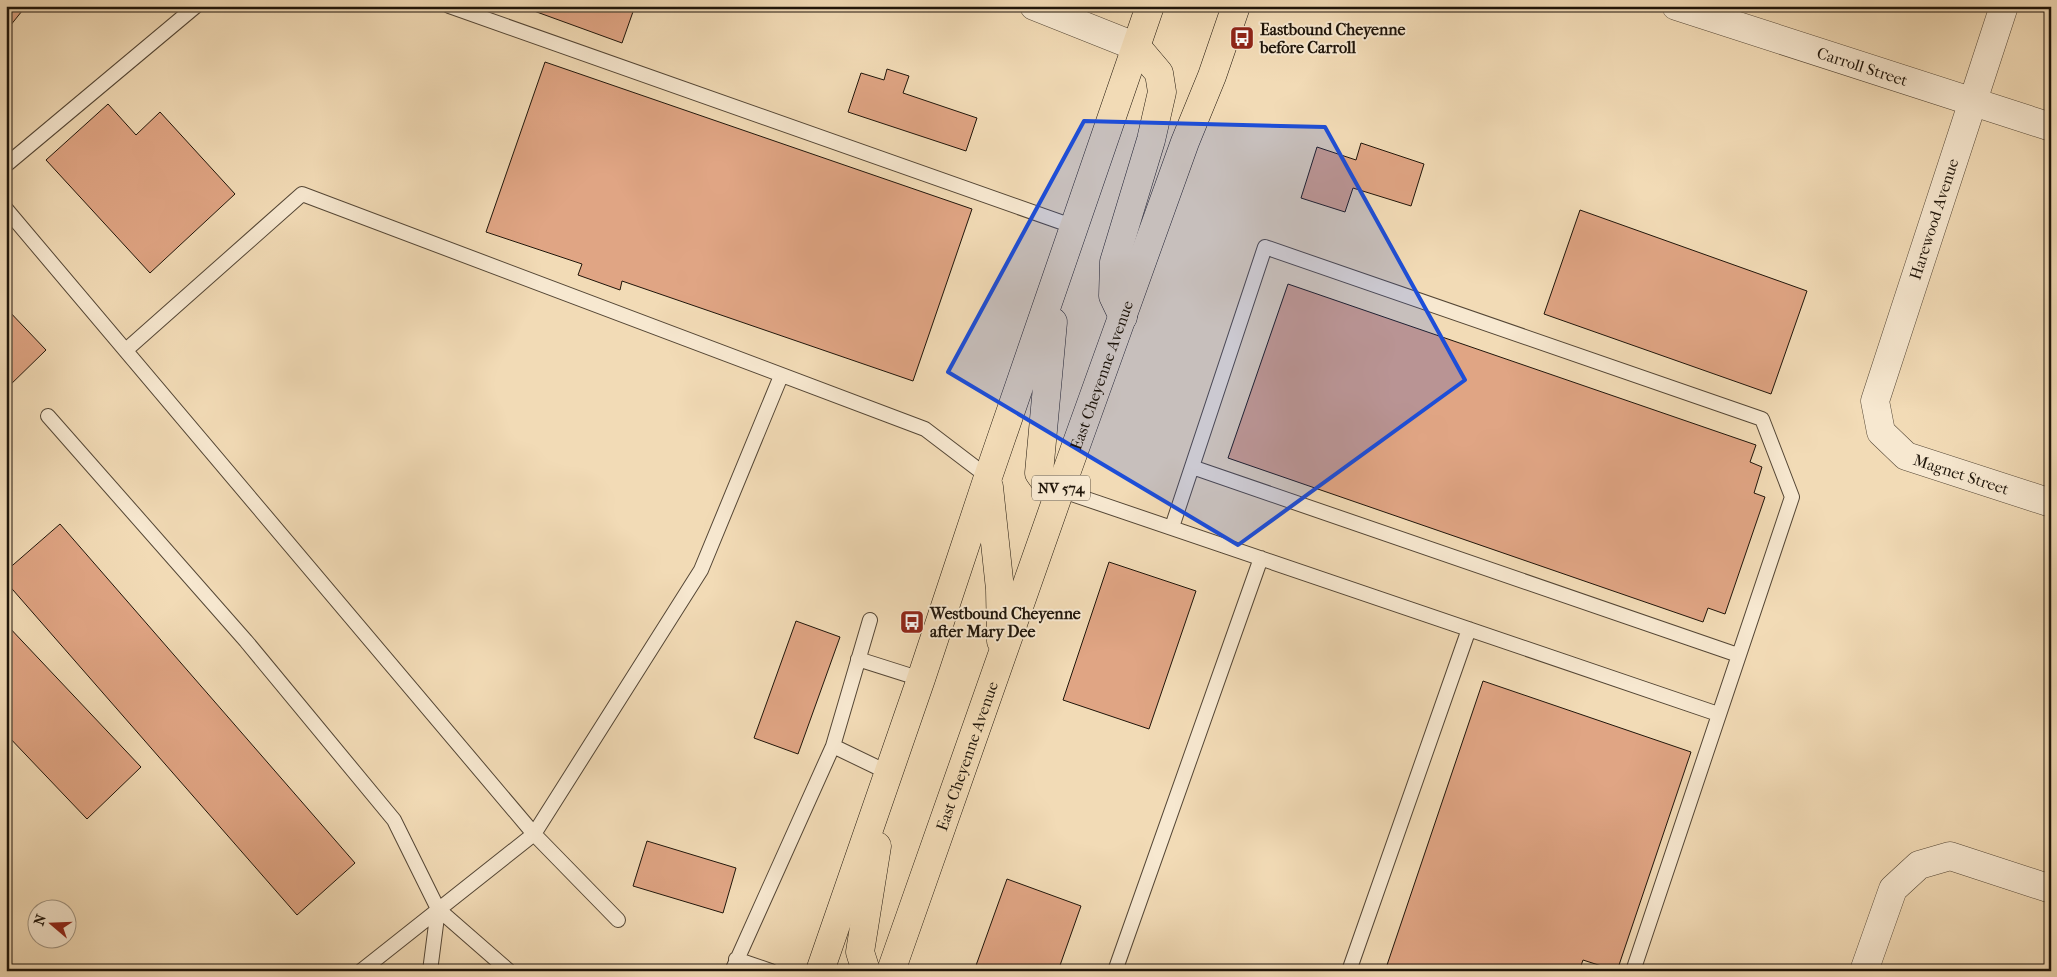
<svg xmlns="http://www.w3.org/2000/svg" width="2057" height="977" viewBox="0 0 2057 977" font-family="'IM FELL French Canon',serif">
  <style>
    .building { fill: #e0a584; stroke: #1f150a }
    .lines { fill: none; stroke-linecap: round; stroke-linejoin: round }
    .lane-casing { stroke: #544635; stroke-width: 16 }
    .street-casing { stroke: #544635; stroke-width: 29 }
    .primary-casing { stroke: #1f150a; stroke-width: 29 }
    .lane { stroke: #f7e8d0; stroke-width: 14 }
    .street { stroke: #f7e8d0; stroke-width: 28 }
    .primary { stroke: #f2dbb6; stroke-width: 28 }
    .marked { fill: #1d4ed8; fill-opacity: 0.2; stroke: #1d4ed8; stroke-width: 4; stroke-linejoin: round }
    .labels { text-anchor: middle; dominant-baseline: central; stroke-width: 4; stroke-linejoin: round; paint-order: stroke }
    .shield { fill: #f7e8d0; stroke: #605445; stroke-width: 1 }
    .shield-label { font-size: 15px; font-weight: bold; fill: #1f150a }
    .poi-label { font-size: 16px; font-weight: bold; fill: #1f150a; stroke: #f7e8d0; text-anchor: start }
    .street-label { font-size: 16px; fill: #1f150a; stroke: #f7e8d0 }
  </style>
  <rect width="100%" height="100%" fill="#f2dbb6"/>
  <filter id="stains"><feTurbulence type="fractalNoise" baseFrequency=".004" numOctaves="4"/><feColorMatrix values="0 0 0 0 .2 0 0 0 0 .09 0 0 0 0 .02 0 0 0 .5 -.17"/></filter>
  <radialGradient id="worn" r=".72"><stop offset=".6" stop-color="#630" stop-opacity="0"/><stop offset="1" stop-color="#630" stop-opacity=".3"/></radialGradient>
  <!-- building -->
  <path class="building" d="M6,6H26L6,31Z
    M536,6H635L622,43L534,11Z
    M545,62L972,209L913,381L622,281L620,290L578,275L582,264L486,232Z
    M887,69L909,76L903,93L977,118L966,151L848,112L861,73L884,80Z
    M108,104L136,135L160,112L235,194L150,273L46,160Z
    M1361,143L1424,164L1411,206L1353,188L1345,212L1301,198L1317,147L1356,160Z
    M1580,210L1807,291L1771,394L1544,314Z
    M1288,284L1756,445L1750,462L1762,467L1754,493L1765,497L1725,614L1708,608L1703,622L1228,458Z
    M6,308L46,350L6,389Z
    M60,524L355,863L297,915L6,582V571Z
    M1109,562L1196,591L1149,729L1063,700Z
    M796,621L840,637L798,754L754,738Z
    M6,624L141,767L87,819L6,734Z
    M1483,681L1691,752L1617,971L1583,960L1579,971H1395L1386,968Z
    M647,841L736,868L723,913L633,886Z
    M1007,879L1081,906L1058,971H974Z"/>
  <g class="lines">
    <defs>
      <path id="lane" d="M449,6L1075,227
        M6,165L196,6
        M6,209L534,834L618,920
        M126,350L302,194L925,429L988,477
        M48,416L246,641L394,820L438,909L509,971
        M1192,467L1738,655
        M1060,490L1718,714
        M1172,527L1265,247L1762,419L1792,497L1633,971
        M858,659L921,679
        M833,746L889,773
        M736,959L771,971
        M361,971L534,834L701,570L781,376
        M430,971L438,909
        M732,971L833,746L870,620
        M1115,971L1261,558
        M1349,971L1469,629"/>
      <g id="street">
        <path d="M1034,6L1137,47"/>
        <path id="s1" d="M1676,6L2051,127"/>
        <path id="s2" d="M2004,6L1875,401L1881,432L1906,456L2051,503"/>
        <path d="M1864,971L1893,889L1919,865L1950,856L2051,889"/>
      </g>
      <g id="primary">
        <path d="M1123,317L1113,296L1114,262L1151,140L1162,92L1159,73L1137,47"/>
        <path d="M1053,322L1039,473L1044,480L1060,490"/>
        <path d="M989,487L1000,589L1001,641"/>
        <path d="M820,971L921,679L988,477L1150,6"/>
        <path d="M866,971L860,952L877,846"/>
        <path id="s3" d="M891,971L1060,490L1185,142L1212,76L1236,6"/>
      </g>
    </defs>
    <!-- lane casing -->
    <use href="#lane" class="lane-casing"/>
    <!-- street casing -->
    <use href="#street" class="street-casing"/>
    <!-- primary casing -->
    <use href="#primary" class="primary-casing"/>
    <!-- lane -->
    <use href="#lane" class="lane"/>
    <!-- street -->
    <use href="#street" class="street"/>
    <!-- primary -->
    <use href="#primary" class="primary"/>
  </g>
  <!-- marked area -->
  <path class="marked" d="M1084,121L1325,127L1465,380L1238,545L948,372Z"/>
  <!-- icons -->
  <defs>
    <symbol id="bus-square" viewBox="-11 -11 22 22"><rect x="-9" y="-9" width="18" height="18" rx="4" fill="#8f2418" stroke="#f7e8d0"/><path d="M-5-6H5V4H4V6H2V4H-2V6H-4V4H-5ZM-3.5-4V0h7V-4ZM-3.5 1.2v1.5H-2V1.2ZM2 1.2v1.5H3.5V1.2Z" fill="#fff"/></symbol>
  </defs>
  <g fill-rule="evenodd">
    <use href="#bus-square" x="1228" y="24" width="28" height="28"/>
    <use href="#bus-square" x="898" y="608" width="28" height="28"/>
  </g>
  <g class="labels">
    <!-- shield labels -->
    <rect class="shield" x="1032" y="475.5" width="58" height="25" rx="4"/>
    <g class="shield-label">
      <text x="1061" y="488">NV 574</text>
    </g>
    <!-- poi labels -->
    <g class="poi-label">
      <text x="1260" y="29">Eastbound Cheyenne<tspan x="1260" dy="18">before Carroll</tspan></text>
      <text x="930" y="613">Westbound Cheyenne<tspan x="930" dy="18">after Mary Dee</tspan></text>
    </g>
    <!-- street labels -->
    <g class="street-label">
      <text stroke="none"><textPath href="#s1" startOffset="196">Carroll Street</textPath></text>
      <text transform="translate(1934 219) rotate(-72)">Harewood Avenue</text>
      <text stroke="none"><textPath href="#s3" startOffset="632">East Cheyenne Avenue</textPath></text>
      <text stroke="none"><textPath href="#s2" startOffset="540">Magnet Street</textPath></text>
      <text stroke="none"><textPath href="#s3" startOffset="228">East Cheyenne Avenue</textPath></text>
    </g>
  </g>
  <!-- margin -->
  <rect width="2057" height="977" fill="none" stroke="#f2dbb6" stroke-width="25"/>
  <rect x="8" y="8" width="2042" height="962" fill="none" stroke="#1f150a" stroke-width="2.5"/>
  <rect x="12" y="12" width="2032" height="952" fill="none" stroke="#1f150a"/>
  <!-- north arrow -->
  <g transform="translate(52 924) rotate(289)"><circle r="24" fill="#f7e8d0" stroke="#a19481"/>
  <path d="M0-4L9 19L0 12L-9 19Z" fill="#8f2418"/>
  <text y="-8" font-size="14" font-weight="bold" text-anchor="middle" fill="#1f150a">N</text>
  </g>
  <rect width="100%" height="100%" filter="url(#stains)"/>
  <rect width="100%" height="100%" fill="url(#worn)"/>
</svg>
